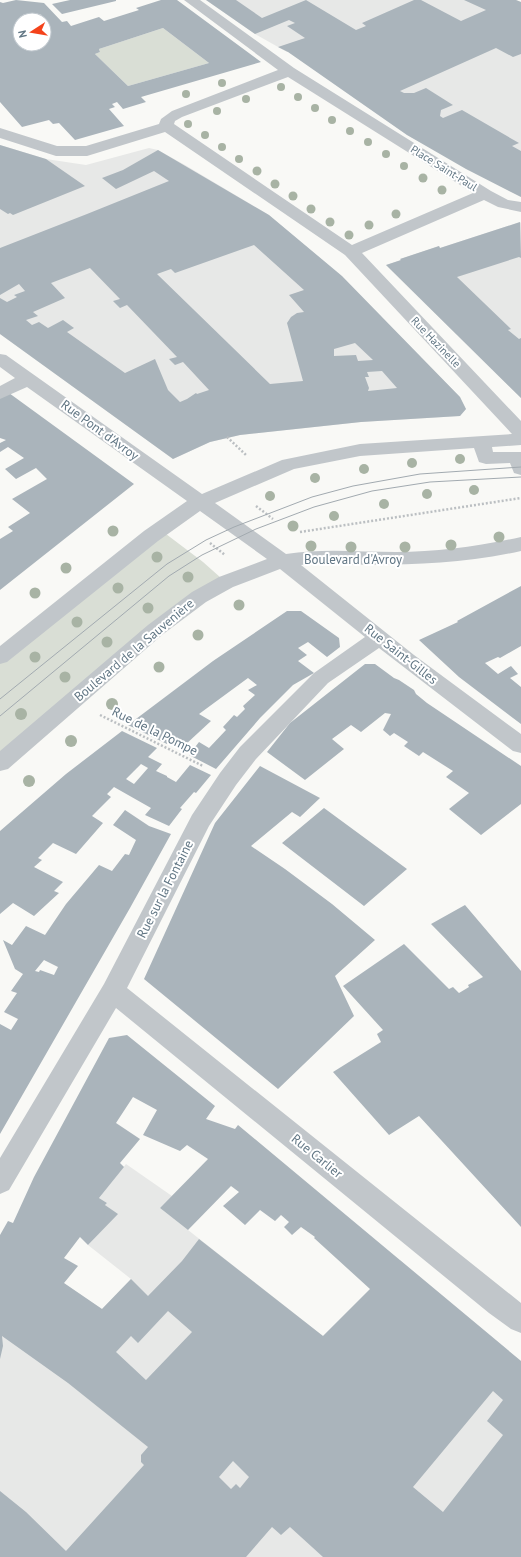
<svg xmlns="http://www.w3.org/2000/svg" width="521" height="1557" viewBox="0 0 521 1557" font-family="'PT Sans',sans-serif">
  <style>
    .built { fill: #e7e8e7 }
    .green { fill: #d9ded5 }
    .building { fill: #aab4bb; fill-rule: evenodd }
    .lines { fill: none; stroke-linecap: round; stroke-linejoin: round }
    .path { stroke: #bbbfc2; stroke-width: 2.5; stroke-dasharray: 2 2; stroke-linecap: butt }
    .minor { fill: #c1c6ca; fill-rule: evenodd }
    .tram { stroke: #a2aab0; stroke-width: 1 }
    .tree { fill: #a8b3a4 }
    .labels { text-anchor: middle; dominant-baseline: central; stroke-width: 4; stroke-linejoin: round; paint-order: stroke }
    .far-street-label { font-size: 11px; fill: #617684; stroke: #fff }
    .street-label { font-size: 13px; fill: #617684; stroke: #fff }
  </style>
  <rect width="100%" height="100%" fill="#f9f9f6"/>
  <!-- built -->
  <path class="built" d="M206,0H516L521,2V197L407,135L289,52H287L255,34Z
    M0,145L46,159L86,165L149,148L158,150L185,165L269,215L342,277L460,397L466,409L460,416L361,422L240,435L210,442L173,459L0,334Z
    M520,222L521,223V398L386,265L401,260L400,259L439,246L440,248Z
    M126,1164L172,1196L160,1208L323,1336L400,1260L521,1361V1557H0V1241L102,1309L131,1279L88,1245L117,1214L105,1205L107,1203L99,1198Z"/>
  <!-- green -->
  <path class="green" d="M163,28L209,63L128,86L95,54L100,52L99,49Z
    M162,531L203,562L221,578L0,755V660Z"/>
  <!-- building -->
  <path class="building" d="M16,0L44,3L62,22L67,21L71,26L99,17L104,21L139,10L136,8L161,0H177L261,62L141,97L146,102L123,109L117,102L112,104L115,107L109,109L124,126L75,140L59,123L53,124L49,120L22,127L0,102V2L3,3ZM20,20H44V44H20ZM163,28L209,63L128,86L95,54L100,52L99,49Z
    M70,0H116V1L62,14L52,4Z
    M206,0H236L262,18L306,0L356,30L366,26L362,23L414,0H421L461,21L486,10L464,0H516L521,2V54L513,57L496,48L400,91L404,93H414L426,88L453,105L441,110L440,116L443,118L462,110L519,143L512,146L521,151V197L466,169L407,135L288,52L278,47L305,38L287,26L295,23L289,20L255,34Z
    M0,145L46,159L85,186L13,215L10,213L8,214L0,209Z
    M158,150L269,215L342,276L460,397L466,409L460,416L361,422L240,435L210,442L173,459L0,334V298L7,302L17,297L14,295L25,291L19,284L0,295V248L87,214L169,181L154,171L116,189L102,178L123,170ZM254,245L304,290L289,295L304,312L297,313L291,317L287,323L303,381L270,384L157,274L171,269L175,273ZM90,268L120,299L113,301L120,308L127,305L177,357L169,359L175,365L183,362L209,390L197,394L196,393L187,399L180,402L168,390L155,359L125,373L67,332L74,328L63,320L48,328L39,322L32,325L26,320L38,316L33,312L65,298L51,283ZM355,343L373,360L358,361L356,355L334,356V349ZM382,371L397,388L368,391L369,388L365,377H369L367,372Z
    M520,222L521,258L519,257L457,277L511,329L508,330L519,339L521,338V398L386,265L401,260L400,259L439,246L440,248Z
    M9,393L134,484L0,590V539L13,531L8,527L30,513L12,499L47,479L36,468L16,479L5,469L24,458L8,447L0,452V443L6,440L0,438V398Z
    M521,586V646L500,658L498,657L485,663L498,674L511,666L518,674L510,678L521,687V724L459,677L419,640L458,622L457,621Z
    M287,611H301L339,638L340,647L327,657L308,642L298,648L307,655L298,661L314,673L293,685L260,718L216,769L189,755L199,742L209,748L226,730L223,727L234,715L237,717L245,709L243,706L255,695L248,690L257,685L248,678L199,714L211,721L185,745L174,739L167,744L128,725L213,661Z
    M365,664H375L394,678L399,680L414,690L416,694L427,703L521,766V804L481,835L449,809L469,793L446,777L453,771L423,752L419,756L404,746L408,742L394,733L390,736L383,730L391,714L385,713L361,732L351,725L332,739L344,749L305,780L267,752L290,723Z
    M122,731L157,748L148,757L162,764L156,771L167,776V777L176,782L190,765L211,775L196,793L194,792L180,808L182,809L169,826L145,815L151,808L114,787L107,794L111,797L92,816L103,823L76,854L53,843L38,858L42,860L34,867L63,882L54,891L59,893L34,916L13,903L0,914V831L66,774ZM141,764L148,768L134,784L126,779Z
    M260,766L320,798L300,817L292,812L251,846L285,869L332,904L375,940L335,976L354,1016L278,1089L144,979L215,823Z
    M324,808L407,869L364,906L282,843Z
    M125,810L149,826L171,834L130,908L0,1134V1024L11,1030L18,1019L4,1012L17,993L11,991L23,974L15,969L3,940L12,945L26,926L45,935L66,904L99,865L112,871L125,854L129,855L136,840L113,825ZM44,960L58,967L54,975L40,970L39,972L35,971Z
    M465,905L521,971V1227L419,1116L389,1135L333,1072L381,1042L377,1034L383,1030L343,986L404,944L449,989L453,987L459,993L469,987L468,985L483,977L431,924Z
    M127,1035L215,1106L206,1119L235,1129L238,1125L521,1361V1557H323L290,1527L281,1535L272,1527L246,1557H0V1491L26,1512L66,1551L144,1465L141,1462V1455L148,1447L68,1383L2,1336L3,1346L0,1359V1235L8,1221L13,1223L34,1177L109,1038ZM133,1097L157,1110L143,1135L180,1151L187,1145L208,1159L160,1208L188,1230L231,1186L239,1192L223,1206L245,1225L260,1210L275,1221L281,1215L289,1222L284,1227L292,1235L301,1227L315,1237L314,1238L370,1289L323,1336L199,1239L182,1261L148,1296L131,1279L102,1309L64,1283L78,1266L64,1258L80,1237L88,1245L118,1214L105,1205L107,1203L99,1198L124,1167L120,1163L140,1139L116,1123ZM168,1311L192,1332L146,1380L116,1352L131,1336L138,1343ZM493,1391L503,1400L487,1421L503,1435L443,1512L413,1487ZM233,1461L249,1477L240,1488L236,1484L231,1489L219,1477Z"/>
  <g class="lines">
    <!-- path -->
    <path class="path" d="M227,437L246,455
      M256,506L273,519
      M300,532L521,498
      M210,543L225,555
      M100,715L203,766"/>
    <!-- minor -->
    <path class="minor" d="M184,0H200L294,68L491,191L508,200L521,202V212L498,207L484,200L362,253L521,421V445L492,447L493,452H521V475L514,473L510,463L486,464L479,462L474,448L360,456L294,469L215,503L286,554C323,548 360,552 396,552C438,552 480,546 521,537V551C449,567 383,565 309,564L301,565L414,655L521,734V753L513,751L379,648L328,683L256,759L236,785L209,826L127,988L521,1303V1333L511,1329L489,1313L116,1008L9,1190L0,1194V1158L104,984L192,815L220,773L240,747L314,673L365,637L280,569L233,587L206,602L162,635L8,769L0,771V751L148,625L192,592L219,577L267,559L200,511L158,541L7,662L0,664V646L144,531L187,501L27,387L0,399V386L15,378L0,367V354L6,355L202,494L282,460L360,444L512,434L345,255L165,132L87,156H56L0,138V128L57,146H86L159,124L161,119L172,111L278,70ZM288,77L473,193L352,245L174,124L175,121L182,117Z"/>
    <!-- tram -->
    <path class="tram" d="M0,699L167,564L206,540L234,527L312,497L353,486L420,474L521,467
      M0,716L169,576L202,555L256,529L314,507L372,491L430,482L521,477"/>
  </g>
  <!-- trees -->
  <g class="tree">
    <circle cx="222" cy="83" r="4"/>
    <circle cx="281" cy="87" r="4"/>
    <circle cx="186" cy="94" r="4"/>
    <circle cx="298" cy="97" r="4"/>
    <circle cx="246" cy="99" r="4"/>
    <circle cx="315" cy="108" r="4"/>
    <circle cx="217" cy="111" r="4"/>
    <circle cx="332" cy="120" r="4"/>
    <circle cx="188" cy="124" r="4"/>
    <circle cx="350" cy="131" r="4"/>
    <circle cx="205" cy="135" r="4"/>
    <circle cx="368" cy="142" r="4"/>
    <circle cx="222" cy="147" r="4"/>
    <circle cx="386" cy="154" r="4"/>
    <circle cx="239" cy="159" r="4"/>
    <circle cx="404" cy="166" r="4"/>
    <circle cx="257" cy="171" r="4.5"/>
    <circle cx="423" cy="178" r="4.5"/>
    <circle cx="275" cy="184" r="4.5"/>
    <circle cx="442" cy="190" r="4.5"/>
    <circle cx="293" cy="196" r="4.5"/>
    <circle cx="311" cy="209" r="4.5"/>
    <circle cx="396" cy="214" r="4.5"/>
    <circle cx="330" cy="222" r="4.5"/>
    <circle cx="369" cy="225" r="4.5"/>
    <circle cx="349" cy="235" r="4.5"/>
    <circle cx="460" cy="459" r="5"/>
    <circle cx="412" cy="463" r="5"/>
    <circle cx="364" cy="469" r="5"/>
    <circle cx="315" cy="478" r="5"/>
    <circle cx="474" cy="490" r="5"/>
    <circle cx="427" cy="494" r="5"/>
    <circle cx="270" cy="496" r="5"/>
    <circle cx="384" cy="504" r="5"/>
    <circle cx="334" cy="516" r="5"/>
    <circle cx="293" cy="526" r="5.5"/>
    <circle cx="113" cy="531" r="5.5"/>
    <circle cx="499" cy="537" r="5.5"/>
    <circle cx="451" cy="545" r="5.5"/>
    <circle cx="311" cy="546" r="5.5"/>
    <circle cx="351" cy="547" r="5.5"/>
    <circle cx="405" cy="547" r="5.5"/>
    <circle cx="157" cy="557" r="5.5"/>
    <circle cx="66" cy="568" r="5.5"/>
    <circle cx="188" cy="577" r="5.5"/>
    <circle cx="118" cy="588" r="5.5"/>
    <circle cx="35" cy="593" r="5.5"/>
    <circle cx="239" cy="605" r="5.5"/>
    <circle cx="148" cy="608" r="5.5"/>
    <circle cx="77" cy="622" r="5.5"/>
    <circle cx="198" cy="635" r="5.5"/>
    <circle cx="107" cy="642" r="5.5"/>
    <circle cx="35" cy="657" r="5.5"/>
    <circle cx="159" cy="667" r="5.5"/>
    <circle cx="65" cy="677" r="5.5"/>
    <circle cx="112" cy="704" r="6"/>
    <circle cx="21" cy="714" r="6"/>
    <circle cx="71" cy="741" r="6"/>
    <circle cx="29" cy="781" r="6"/>
  </g>
  <g class="labels">
    <!-- far-street labels -->
    <g class="far-street-label">
      <text transform="translate(444 168) rotate(32)">Place Saint-Paul</text>
      <text transform="translate(436 342) rotate(46)">Rue Hazinelle</text>
    </g>
    <!-- street labels -->
    <g class="street-label">
      <text transform="translate(100 430) rotate(36)">Rue Pont d'Avroy</text>
      <text x="353" y="559">Boulevard d'Avroy</text>
      <text transform="translate(134 650) rotate(-40)">Boulevard de la Sauvenière</text>
      <text transform="translate(401 654) rotate(38)">Rue Saint-Gilles</text>
      <text transform="translate(155 731) rotate(26)">Rue de la Pompe</text>
      <text transform="translate(165 889) rotate(-63)">Rue sur la Fontaine</text>
      <text transform="translate(317 1156) rotate(39)">Rue Carlier</text>
    </g>
  </g>
  <!-- north arrow -->
  <g transform="translate(32 32) rotate(258)"><circle r="19" fill="#ffffff" stroke="#c0c8ce"/>
  <path d="M0-3L7 15L0 10L-7 15Z" fill="#f4431b"/>
  <text y="-6" font-size="11" font-weight="bold" text-anchor="middle" fill="#617684">N</text>
  </g>
</svg>
